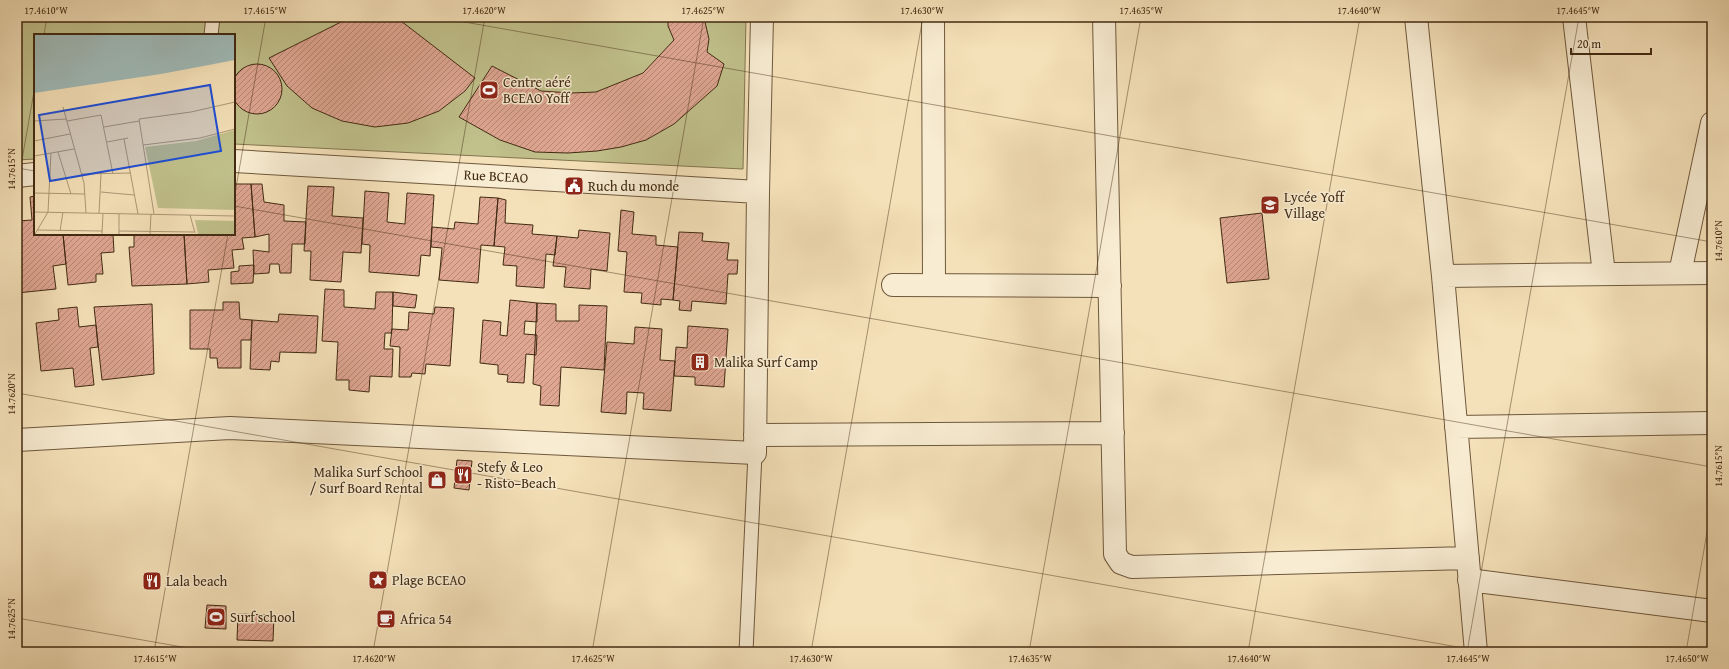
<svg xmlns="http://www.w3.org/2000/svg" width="1729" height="669" viewBox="0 0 1729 669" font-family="'Gentium Book Plus',serif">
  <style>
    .pitch { fill: #c1c18c; stroke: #82764f }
    .building { fill: url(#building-hatch); stroke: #422a12 }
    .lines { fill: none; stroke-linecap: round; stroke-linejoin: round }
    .service-casing { stroke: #6f583c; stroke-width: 15 }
    .minor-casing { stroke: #6f583c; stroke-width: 24 }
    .service { stroke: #f8ecd2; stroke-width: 13 }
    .minor { stroke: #f8ecd2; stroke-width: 22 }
    .ticks { fill: none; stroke: #422a12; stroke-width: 1; stroke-opacity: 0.45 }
    .labels { text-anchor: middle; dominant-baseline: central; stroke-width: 3; stroke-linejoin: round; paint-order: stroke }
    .poi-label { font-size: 14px; fill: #422a12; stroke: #f8ecd2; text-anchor: start }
    .street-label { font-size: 14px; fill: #422a12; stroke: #f8ecd2 }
    .inset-road { fill: none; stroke: #ad9876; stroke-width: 1 }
    .view { fill: #1d4ed8; fill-opacity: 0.15; stroke: #1d4ed8; stroke-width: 2 }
    .inset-edge { fill: none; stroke: #422a12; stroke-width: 2 }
    .neatline { fill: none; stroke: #422a12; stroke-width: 1.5 }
    .ticks-label { font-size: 10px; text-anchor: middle; fill: #422a12 }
  </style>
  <defs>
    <pattern id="building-hatch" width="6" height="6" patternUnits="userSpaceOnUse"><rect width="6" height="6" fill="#dfa692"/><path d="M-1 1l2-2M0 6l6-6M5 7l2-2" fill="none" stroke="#b68776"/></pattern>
  </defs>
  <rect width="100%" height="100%" fill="#f5e1b9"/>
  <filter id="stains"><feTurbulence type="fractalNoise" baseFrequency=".005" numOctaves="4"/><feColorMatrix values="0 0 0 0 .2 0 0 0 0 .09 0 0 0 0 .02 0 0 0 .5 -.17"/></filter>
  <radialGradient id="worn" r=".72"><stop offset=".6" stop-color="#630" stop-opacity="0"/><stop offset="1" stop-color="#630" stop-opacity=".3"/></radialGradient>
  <!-- pitch -->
  <path class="pitch" d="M17,17H746L743,169L234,144V35H35V159L17,160Z"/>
  <!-- building -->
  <path class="building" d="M351,17H401V21L475,78L465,91L439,111L408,123L375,127L342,121L312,108L287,86L269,58Z
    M668,17H703L705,22L709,39L707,52L724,64L717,86L674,124L646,140L621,147L597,151L568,153L535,152L500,140L459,117L492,66L541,91L571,93L596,92L643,73L674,40L668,26Z
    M232 89a25 25 0 1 1 50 0a25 25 0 1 1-50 0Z
    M234,184H251L255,237L242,238L244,249L232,250L234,268L208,270L209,282L187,284L184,234H234Z
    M251,184H262L264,202L284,205V221L306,222L305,244H292L291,273H280L279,264H270L269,273L254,274L253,250L269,252V234L255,237Z
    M308,186L334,187L332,216L363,218L361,253L343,252L341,282L310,280L311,251H304Z
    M365,191L389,193L387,222L405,224L407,193L434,195L430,256L421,255L419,276L369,272L370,245L362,244Z
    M35,196V234H63L66,264L53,266L56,289L17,293V221L32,220L30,197Z
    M480,197L498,198L494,246L481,245L478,283L439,280L442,248L431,247L432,227L454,229L455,222L478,224Z
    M498,198L506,200L505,223L533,225L532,234L557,236L555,255L546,254L544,288L516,286L517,266L503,265L505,247L494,246Z
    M621,210L634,212L632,234L656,236V245L678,247L673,300L661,299V305L641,303L642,293L624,292L627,252L618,251Z
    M1262,213L1269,279L1227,283L1220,218Z
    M579,230L610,233L607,271L591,269L590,289L564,287L566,267L553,266L557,236L578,238Z
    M679,232L703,233L702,241L729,243L727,260H738L737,274H728L726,304L692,301L691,311L679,310L680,301L673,300Z
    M63,234H113L114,252L101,253L103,274H96V282L68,285Z
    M134,234H184L187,284L132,286L129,247H134Z
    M254,265L253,283L231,284V272L239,271V266Z
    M325,289L344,290V307L375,309L376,292H393L392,329L391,333H385L384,349H393L392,377L370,376L369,392L349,390V380H336L338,342L322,341Z
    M393,292L417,295L415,308L393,306Z
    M510,300L537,303V322L525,321L524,334L537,335L536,355L526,354L524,383L507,382L508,375L498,374V365L480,363L483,320L501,322L500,335L507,336Z
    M223,302H239L240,319L252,320L251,340H241V368H218L217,358H210V349H190V310H223Z
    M537,303L556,304V321H579V305L607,306L604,370L561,367L559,406L540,405L541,386L533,384Z
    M152,304L154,374L102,380L94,307Z
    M77,307L79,327L96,325L98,347L90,348L94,385L75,387L73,368L41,371L36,323L59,320L58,309Z
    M435,307L454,308L450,366L426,364L425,374L412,373L411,377H399L400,347L390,346L392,329L408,330L409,312L434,314Z
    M279,314L318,316L316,353L280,352L279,362L271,361L270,370L250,369L252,320L278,322Z
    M688,326L728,329L724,387L695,385V377L674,376L676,347L687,348Z
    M635,327L662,329L660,360L675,361L671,411L643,409L644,393L627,392L626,414L601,412L607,342L634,344Z
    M457,460L472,461L469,490L454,488Z
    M207,605L226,606V629L205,628Z
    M238,614L274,615L273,641L237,640Z"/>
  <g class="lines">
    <defs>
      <path id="service" d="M211,35L213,17
        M746,652L755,453"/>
      <path id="minor" d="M933,17L934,285
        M1104,17L1115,554L1121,563L1132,567L1468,558
        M1416,17L1443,276L1476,652
        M1574,17L1604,274
        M234,161L758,192
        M17,176L35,174
        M1680,273L1712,123
        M1443,276L1712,273
        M893,285L1110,286
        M1456,427L1712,423
        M755,435L1113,433
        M17,440L230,428L755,453L758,192L762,17
        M1469,580L1712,611"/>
    </defs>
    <!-- service casing -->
    <use href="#service" class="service-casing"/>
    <!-- minor casing -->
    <use href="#minor" class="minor-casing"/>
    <!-- service -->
    <use href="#service" class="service"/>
    <!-- minor -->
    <use href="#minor" class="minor"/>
  </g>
  <!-- ticks -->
  <path class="ticks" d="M436,17L1712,242M1711,17H1712M44,35L47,17M17,168L35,171M17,188L35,86M234,199L266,17M234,206L1712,467M17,393L1486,652M17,618L211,652M154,652L228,234M373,652L485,17M592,652L704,17M811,652L923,17M1029,652L1141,17M1248,652L1360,17M1467,652L1579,17M1686,652L1712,504"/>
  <!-- icons -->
  <defs>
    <symbol id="stadium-square" viewBox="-11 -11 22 22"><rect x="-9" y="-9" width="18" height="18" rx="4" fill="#8f2418" stroke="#f8ecd2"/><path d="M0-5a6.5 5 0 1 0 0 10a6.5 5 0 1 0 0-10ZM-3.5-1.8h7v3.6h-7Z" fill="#fff"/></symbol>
    <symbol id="civic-square" viewBox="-11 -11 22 22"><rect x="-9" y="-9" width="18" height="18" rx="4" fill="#8f2418" stroke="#f8ecd2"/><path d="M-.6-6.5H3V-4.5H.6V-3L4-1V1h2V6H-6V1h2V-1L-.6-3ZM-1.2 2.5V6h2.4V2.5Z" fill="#fff"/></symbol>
    <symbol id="school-square" viewBox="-11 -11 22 22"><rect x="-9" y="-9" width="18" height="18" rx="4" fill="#8f2418" stroke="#f8ecd2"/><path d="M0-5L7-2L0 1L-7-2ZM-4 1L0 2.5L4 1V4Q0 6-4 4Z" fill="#fff"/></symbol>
    <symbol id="building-square" viewBox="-11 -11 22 22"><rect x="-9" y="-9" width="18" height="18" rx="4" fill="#8f2418" stroke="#f8ecd2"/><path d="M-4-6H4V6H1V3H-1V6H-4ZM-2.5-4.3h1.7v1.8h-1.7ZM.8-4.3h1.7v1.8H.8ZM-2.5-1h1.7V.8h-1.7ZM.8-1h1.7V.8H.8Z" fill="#fff"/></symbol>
    <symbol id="restaurant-square" viewBox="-11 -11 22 22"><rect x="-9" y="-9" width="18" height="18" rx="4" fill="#8f2418" stroke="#f8ecd2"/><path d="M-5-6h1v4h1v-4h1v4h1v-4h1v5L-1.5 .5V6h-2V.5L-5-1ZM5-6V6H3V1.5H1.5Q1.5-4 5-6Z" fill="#fff"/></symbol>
    <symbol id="shop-square" viewBox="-11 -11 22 22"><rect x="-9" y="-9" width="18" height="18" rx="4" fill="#8f2418" stroke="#f8ecd2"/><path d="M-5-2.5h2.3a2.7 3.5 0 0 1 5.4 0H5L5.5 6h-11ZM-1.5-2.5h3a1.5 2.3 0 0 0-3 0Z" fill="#fff"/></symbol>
    <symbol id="sight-square" viewBox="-11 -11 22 22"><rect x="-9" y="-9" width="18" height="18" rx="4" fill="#8f2418" stroke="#f8ecd2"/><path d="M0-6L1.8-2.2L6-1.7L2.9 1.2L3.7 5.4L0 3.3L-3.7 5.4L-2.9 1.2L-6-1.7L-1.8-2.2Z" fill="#fff"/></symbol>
    <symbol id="cafe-square" viewBox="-11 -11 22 22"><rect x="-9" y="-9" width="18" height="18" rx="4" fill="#8f2418" stroke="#f8ecd2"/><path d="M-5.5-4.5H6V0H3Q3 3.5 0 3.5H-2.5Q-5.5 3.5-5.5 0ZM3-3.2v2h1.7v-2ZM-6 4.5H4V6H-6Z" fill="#fff"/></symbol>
  </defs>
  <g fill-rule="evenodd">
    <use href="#stadium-square" x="478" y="79" width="22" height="22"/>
    <use href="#civic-square" x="563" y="175" width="22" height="22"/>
    <use href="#school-square" x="1259" y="194" width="22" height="22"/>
    <use href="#building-square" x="689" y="351" width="22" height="22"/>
    <use href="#restaurant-square" x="452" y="464" width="22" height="22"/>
    <use href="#shop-square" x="426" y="469" width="22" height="22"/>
    <use href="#sight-square" x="367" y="569" width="22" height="22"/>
    <use href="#restaurant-square" x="141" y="570" width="22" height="22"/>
    <use href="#stadium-square" x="205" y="606" width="22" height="22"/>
    <use href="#cafe-square" x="375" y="608" width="22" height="22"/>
  </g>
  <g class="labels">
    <!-- poi labels -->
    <g class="poi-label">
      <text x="503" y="82">Centre aéré<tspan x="503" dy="16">BCEAO Yoff</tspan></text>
      <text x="588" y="186">Ruch du monde</text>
      <text x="1284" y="197">Lycée Yoff<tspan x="1284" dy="16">Village</tspan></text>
      <text x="714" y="362">Malika Surf Camp</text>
      <text x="477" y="467">Stefy &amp; Leo<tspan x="477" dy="16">- Risto–Beach</tspan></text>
      <text x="423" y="472" text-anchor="end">Malika Surf School<tspan x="423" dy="16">/ Surf Board Rental</tspan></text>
      <text x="392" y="580">Plage BCEAO</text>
      <text x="166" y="581">Lala beach</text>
      <text x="230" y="617">Surf school</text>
      <text x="400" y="619">Africa 54</text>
    </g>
    <!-- street labels -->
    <g class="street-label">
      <text transform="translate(496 176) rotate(3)">Rue BCEAO</text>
    </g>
  </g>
  <!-- overview -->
  <g transform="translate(34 34)">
    <rect width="201" height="201" fill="#f5e1b9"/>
    <path d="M161,186L201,187V200H164Z" fill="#c1c18c"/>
    <path d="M201,96V176L124,174L111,113L162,107Z" fill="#c1c18c"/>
    <path d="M0,1H201V26L127,40L0,59Z" fill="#a0bbb9"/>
    <path class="inset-road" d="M29,73L50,149L52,179M0,87L32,85M33,87L67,81L79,140M70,93L105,87M90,105L104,180M0,107L36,100M73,108L94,104M109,111L166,104L201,95M24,118L37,160M0,122L40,115M47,140L96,139M67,158L100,161M0,159L51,160M0,178L201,182M65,179L67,140M85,180V200M120,180L105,85L157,78L201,68M156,181L161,199M3,196L68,197M26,197L29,178M85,197L160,198M1,200L14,178L17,119M68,200L69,179M116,200L117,180"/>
    <path class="view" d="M176,51L187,117L16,147L5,81Z"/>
    <rect width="201" height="201" class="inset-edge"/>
  </g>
  <!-- margin -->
  <rect width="1729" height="669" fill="none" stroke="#f5e1b9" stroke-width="44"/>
  <!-- scale -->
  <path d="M1571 48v6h80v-6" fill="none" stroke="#422a12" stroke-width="2"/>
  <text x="1577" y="48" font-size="12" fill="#422a12" stroke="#f8ecd2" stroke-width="3" paint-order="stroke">20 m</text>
  <rect x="22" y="22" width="1685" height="625" class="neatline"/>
  <g class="ticks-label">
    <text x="46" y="14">17.4610°W</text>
    <text x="265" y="14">17.4615°W</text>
    <text x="484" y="14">17.4620°W</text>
    <text x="703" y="14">17.4625°W</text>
    <text x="922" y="14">17.4630°W</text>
    <text x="1141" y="14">17.4635°W</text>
    <text x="1359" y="14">17.4640°W</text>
    <text x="1578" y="14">17.4645°W</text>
    <text transform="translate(11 169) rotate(-90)" y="4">14.7615°N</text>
    <text transform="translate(1718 241) rotate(-90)" y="4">14.7610°N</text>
    <text transform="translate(11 394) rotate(-90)" y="4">14.7620°N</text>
    <text transform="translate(1718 466) rotate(-90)" y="4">14.7615°N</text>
    <text transform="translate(11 619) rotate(-90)" y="4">14.7625°N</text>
    <text x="155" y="662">17.4615°W</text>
    <text x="374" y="662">17.4620°W</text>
    <text x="593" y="662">17.4625°W</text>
    <text x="811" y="662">17.4630°W</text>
    <text x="1030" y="662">17.4635°W</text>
    <text x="1249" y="662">17.4640°W</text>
    <text x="1468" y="662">17.4645°W</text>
    <text x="1687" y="662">17.4650°W</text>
  </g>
  <rect width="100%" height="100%" filter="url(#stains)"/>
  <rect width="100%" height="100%" fill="url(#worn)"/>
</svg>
